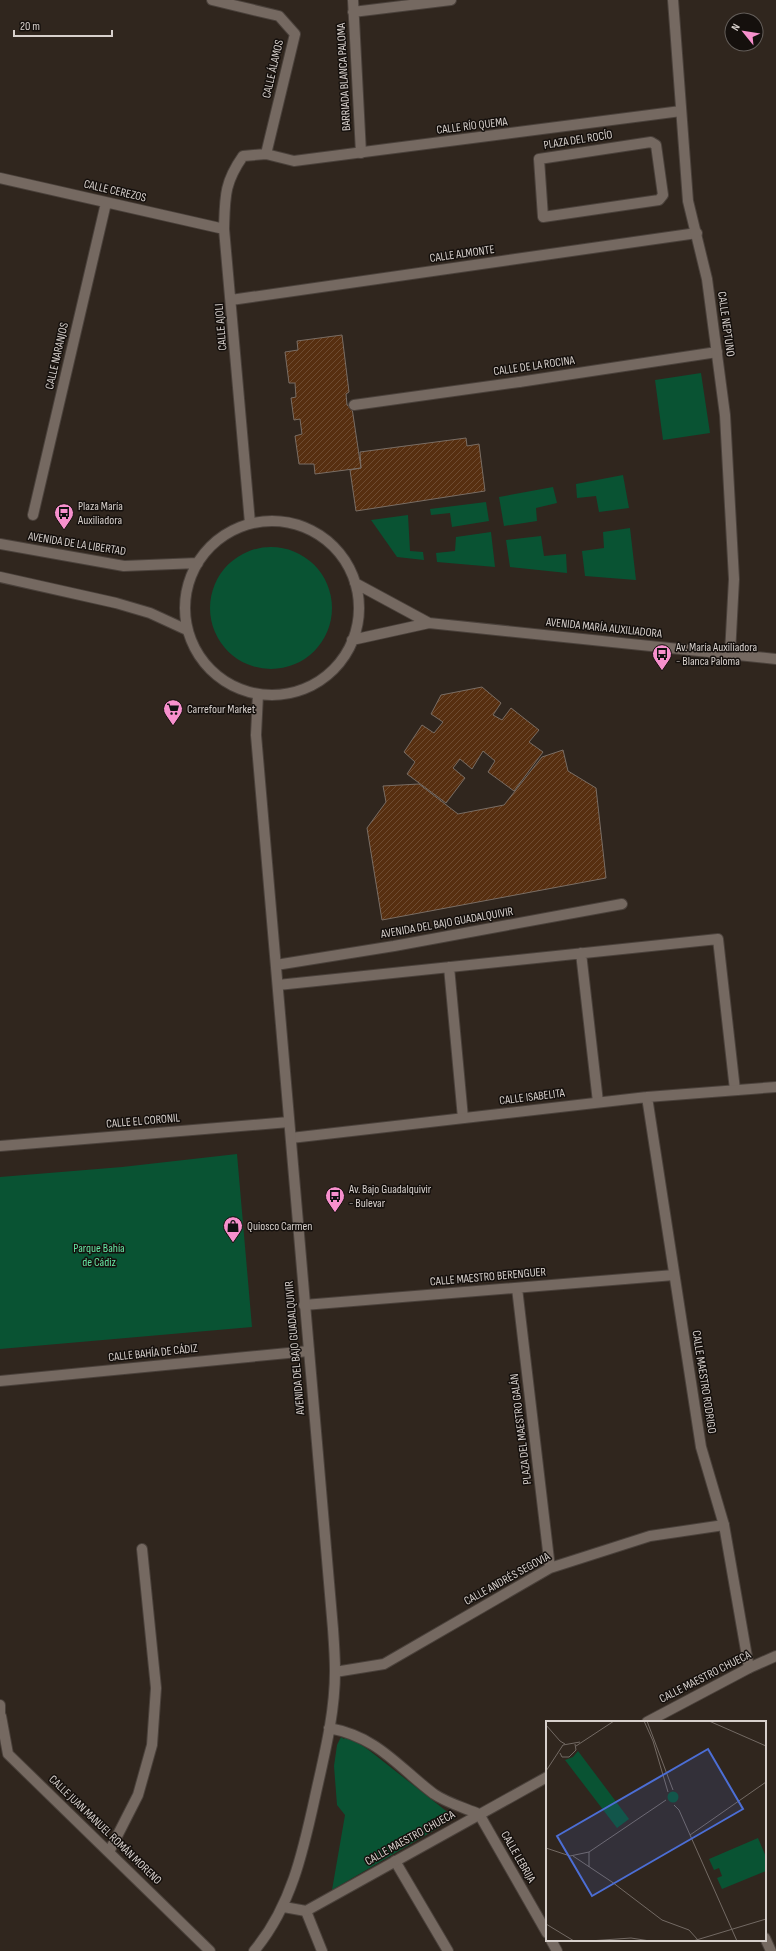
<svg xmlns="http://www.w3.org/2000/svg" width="776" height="1951" viewBox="0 0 776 1951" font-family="'Sofia Sans Condensed',sans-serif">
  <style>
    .green { fill: #095333 }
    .building { fill: url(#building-hatch); stroke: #796d64 }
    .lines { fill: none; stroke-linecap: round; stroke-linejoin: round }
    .pedestrian-casing { stroke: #4a413b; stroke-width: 12 }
    .minor-casing { stroke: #4a413b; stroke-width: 12 }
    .tertiary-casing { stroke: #4a413b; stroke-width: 12 }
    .pedestrian { stroke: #756961; stroke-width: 10 }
    .minor { stroke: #756961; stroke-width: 10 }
    .tertiary { stroke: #756961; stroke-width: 10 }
    .labels { text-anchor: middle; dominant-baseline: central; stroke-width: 3; stroke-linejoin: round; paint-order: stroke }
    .street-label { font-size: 12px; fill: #d7d0cc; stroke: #15100d }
    .poi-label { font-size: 12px; fill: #d7d0cc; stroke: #15100d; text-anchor: start }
    .park-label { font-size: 12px; fill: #66e8a5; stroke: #15100d }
    .inset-road { fill: none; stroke: #736a64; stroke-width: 1 }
    .view { fill: #4c6ed5; fill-opacity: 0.15; stroke: #4c6ed5; stroke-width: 2 }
    .inset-edge { fill: none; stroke: #d7d0cc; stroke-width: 2 }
  </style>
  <defs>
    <pattern id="building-hatch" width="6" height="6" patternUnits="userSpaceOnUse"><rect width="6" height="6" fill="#572f10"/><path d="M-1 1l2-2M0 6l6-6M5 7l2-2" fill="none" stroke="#6e4c32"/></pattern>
  </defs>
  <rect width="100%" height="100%" fill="#30261e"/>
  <!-- green -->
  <path class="green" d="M701,373L710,433L663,440L655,380Z
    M623,475L629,508L599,512L596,496L577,498L576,484Z
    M553,487L557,503L536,508L537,521L504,526L499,497Z
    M486,502L489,521L452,527L450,513L431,515L430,509Z
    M408,515L410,551L423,552L424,560L397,557L371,520Z
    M630,528L636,580L585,576L582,551L604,548L603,532Z
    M491,532L495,567L437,562L436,553L455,551L456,537Z
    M541,536L544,556L566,554L567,573L510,567L506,540Z
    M210 608a61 61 0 1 1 122 0a61 61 0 1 1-122 0Z
    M237,1154L252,1327L0,1349V1177L122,1167Z
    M347,1735L370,1751L455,1818L332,1890L345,1815L337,1805L334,1766L337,1745L341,1737L344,1739Z"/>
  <!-- building -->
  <path class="building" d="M342,335L349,392L346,394L347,405L352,408L361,468L315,474L314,464H299L295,436L302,434L300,419L294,420L291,398L296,397L295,383H289L285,352L298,350L297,341Z
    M466,438L467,446L479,444L485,491L356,511L350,470L361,468L360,452Z
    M482,687L501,703L493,715L502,720L511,708L539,730L529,742L543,752L514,791L488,772L495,761L483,751L472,769L460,759L453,768L465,778L446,803L407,774L415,762L404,752L422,725L434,733L443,722L431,714L441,695Z
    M563,750L568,771L596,788L606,878L382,920L367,828L386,802L383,786L419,784L458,814L504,805L542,757Z"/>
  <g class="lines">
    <defs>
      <path id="pedestrian" d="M353,0L361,153
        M353,12L451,0
        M651,142L656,145L663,195L659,200L543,217L539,159Z
        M354,405L519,382
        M581,953L598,1102
        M449,967L463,1118
        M278,985L718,939L735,1090
        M517,1288L550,1568
        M304,1305L674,1275
        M335,1672L384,1664L550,1568L650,1536L724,1525
        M1,1716L8,1754L210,1951
        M109,1852L138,1795L152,1745L156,1688L142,1549
        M395,1861L448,1951"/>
      <path id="minor" d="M212,0L279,16L295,34L266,154
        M0,178L224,229
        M231,300L697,233
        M519,382L717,352
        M33,515L106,203
        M250,523L224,229C225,197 224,183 243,156L266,154L294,161L681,111
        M276,965L394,946L622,904
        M647,1097L701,1447L724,1525L749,1668
        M291,1138L647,1097L776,1087
        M0,1146L289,1122
        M0,1381L309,1351
        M0,1705V1716
        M479,1814L547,1933
        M306,1911L322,1951
        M765,1938L771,1951
        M551,1940L557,1951"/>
      <path id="tertiary" d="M673,0L688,201L707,279L725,415L734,579L730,654
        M185 608a87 87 0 1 1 174 0a87 87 0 1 1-174 0Z
        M0,544L124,566L198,563
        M0,577L116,603L150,613L187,630
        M355,583L429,623
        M352,640L429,623L776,659
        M647,1722L749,1668L776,1656
        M329,1728C378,1737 398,1767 434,1794C447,1803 465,1808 479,1814
        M284,1907L306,1911L547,1777
        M254,1951C291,1907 303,1852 315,1797C324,1756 335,1714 335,1671C335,1657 334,1643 333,1629L256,735L258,694"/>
    </defs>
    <!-- pedestrian casing -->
    <use href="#pedestrian" class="pedestrian-casing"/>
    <!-- minor casing -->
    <use href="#minor" class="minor-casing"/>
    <!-- tertiary casing -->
    <use href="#tertiary" class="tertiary-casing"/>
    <!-- pedestrian -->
    <use href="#pedestrian" class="pedestrian"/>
    <!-- minor -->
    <use href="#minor" class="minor"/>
    <!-- tertiary -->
    <use href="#tertiary" class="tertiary"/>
  </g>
  <!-- icons -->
  <defs>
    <symbol id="bus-pin" viewBox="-11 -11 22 30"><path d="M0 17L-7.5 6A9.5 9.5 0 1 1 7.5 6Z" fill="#f790cd" stroke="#15100d"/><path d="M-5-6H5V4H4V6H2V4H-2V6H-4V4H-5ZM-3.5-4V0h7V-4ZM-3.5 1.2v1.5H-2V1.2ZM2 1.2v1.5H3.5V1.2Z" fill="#111"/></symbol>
    <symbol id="supermarket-pin" viewBox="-11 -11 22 30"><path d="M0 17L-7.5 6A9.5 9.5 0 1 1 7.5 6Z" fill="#f790cd" stroke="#15100d"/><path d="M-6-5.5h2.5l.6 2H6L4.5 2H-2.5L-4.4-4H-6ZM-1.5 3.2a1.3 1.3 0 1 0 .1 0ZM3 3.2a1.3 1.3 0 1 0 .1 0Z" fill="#111"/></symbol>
    <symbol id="shop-pin" viewBox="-11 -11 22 30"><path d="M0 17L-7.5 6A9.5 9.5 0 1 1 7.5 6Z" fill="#f790cd" stroke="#15100d"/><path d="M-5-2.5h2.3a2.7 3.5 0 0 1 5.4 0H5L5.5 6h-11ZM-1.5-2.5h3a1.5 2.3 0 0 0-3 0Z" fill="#111"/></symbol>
  </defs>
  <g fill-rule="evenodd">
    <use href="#bus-pin" x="53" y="502" width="22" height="30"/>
    <use href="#bus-pin" x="651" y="643" width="22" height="30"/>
    <use href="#supermarket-pin" x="162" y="698" width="22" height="30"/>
    <use href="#bus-pin" x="324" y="1185" width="22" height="30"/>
    <use href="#shop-pin" x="222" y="1215" width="22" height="30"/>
  </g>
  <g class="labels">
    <!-- street labels -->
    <g class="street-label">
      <text transform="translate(273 69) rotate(-77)">CALLE ÁLAMOS</text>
      <text transform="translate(344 77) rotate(-93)">BARRIADA BLANCA PALOMA</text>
      <text transform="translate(472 126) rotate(-7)">CALLE RÍO QUEMA</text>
      <text transform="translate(578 140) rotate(-9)">PLAZA DEL ROCÍO</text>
      <text transform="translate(115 191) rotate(13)">CALLE CEREZOS</text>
      <text transform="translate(462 254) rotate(-8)">CALLE ALMONTE</text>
      <text transform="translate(726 324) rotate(82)">CALLE NEPTUNO</text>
      <text transform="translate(221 327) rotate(-95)">CALLE AJOLI</text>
      <text transform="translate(57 356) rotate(-77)">CALLE NARANJOS</text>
      <text transform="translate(534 366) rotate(-8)">CALLE DE LA ROCINA</text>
      <text transform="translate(77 544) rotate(9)">AVENIDA DE LA LIBERTAD</text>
      <text transform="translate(604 628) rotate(6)">AVENIDA MARÍA AUXILIADORA</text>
      <text transform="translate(447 923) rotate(-10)">AVENIDA DEL BAJO GUADALQUIVIR</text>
      <text transform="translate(532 1097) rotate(-7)">CALLE ISABELITA</text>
      <text transform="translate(143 1121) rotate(-5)">CALLE EL CORONIL</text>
      <text transform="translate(488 1277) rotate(-5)">CALLE MAESTRO BERENGUER</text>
      <text transform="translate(295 1348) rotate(-95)">AVENIDA DEL BAJO GUADALQUIVIR</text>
      <text transform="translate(153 1353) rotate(-6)">CALLE BAHÍA DE CÁDIZ</text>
      <text transform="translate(704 1382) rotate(81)">CALLE MAESTRO RODRIGO</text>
      <text transform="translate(521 1429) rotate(-97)">PLAZA DEL MAESTRO GALÁN</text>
      <text transform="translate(507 1579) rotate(-29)">CALLE ANDRÉS SEGOVIA</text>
      <text transform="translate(705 1677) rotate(-27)">CALLE MAESTRO CHUECA</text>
      <text transform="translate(105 1830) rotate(44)">CALLE JUAN MANUEL ROMÁN MORENO</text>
      <text transform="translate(410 1838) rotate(-29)">CALLE MAESTRO CHUECA</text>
      <text transform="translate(518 1857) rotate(60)">CALLE LEBRIJA</text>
    </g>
    <!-- poi labels -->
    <g class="poi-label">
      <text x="78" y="506">Plaza María<tspan x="78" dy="14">Auxiliadora</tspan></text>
      <text x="676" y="647">Av. María Auxiliadora<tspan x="676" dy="14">- Blanca Paloma</tspan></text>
      <text x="187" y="709">Carrefour Market</text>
      <text x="349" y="1189">Av. Bajo Guadalquivir<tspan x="349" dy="14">- Bulevar</tspan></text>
      <text x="247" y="1226">Quiosco Carmen</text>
    </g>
    <!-- park labels -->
    <g class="park-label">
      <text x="99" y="1248">Parque Bahía<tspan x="99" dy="14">de Cádiz</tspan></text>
    </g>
  </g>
  <!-- overview -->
  <g transform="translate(546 1721)">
    <rect width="220" height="220" fill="#30261e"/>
    <path d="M32,30L83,98L71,107L19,39L27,36ZM121.5 76a5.5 5.5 0 1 1 11 0a5.5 5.5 0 1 1-11 0ZM212,117L220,136V150L176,168L171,157L176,155L173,147L168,149L163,138Z" fill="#095333"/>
    <path class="inset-road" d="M98,0L107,20L122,71M101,0L127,69M163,0L220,25M0,4L14,20L19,23M30,25L68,0M14,32L16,36H23L30,29L29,23M0,50L17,24L34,21M128,84L133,89L191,220M144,114L220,61M0,127L24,135L43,131L120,79M43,131V146M27,135L66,161L116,199L143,209L152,219M0,203L28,220M43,220L85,217L104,220M147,220L220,198"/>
    <path class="view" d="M162,28L197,88L46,175L11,115Z"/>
    <rect width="220" height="220" class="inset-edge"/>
  </g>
  <!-- north arrow -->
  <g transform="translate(744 32) rotate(300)"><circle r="19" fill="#15100d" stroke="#635d59"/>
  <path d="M0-3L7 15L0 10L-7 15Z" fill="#f790cd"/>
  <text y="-6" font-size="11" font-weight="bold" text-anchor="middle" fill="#d7d0cc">N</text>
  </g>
  <!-- scale -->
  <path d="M14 30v6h98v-6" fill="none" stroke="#d7d0cc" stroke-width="2"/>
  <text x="20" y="30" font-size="12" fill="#d7d0cc" stroke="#15100d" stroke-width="3" paint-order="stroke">20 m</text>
</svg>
